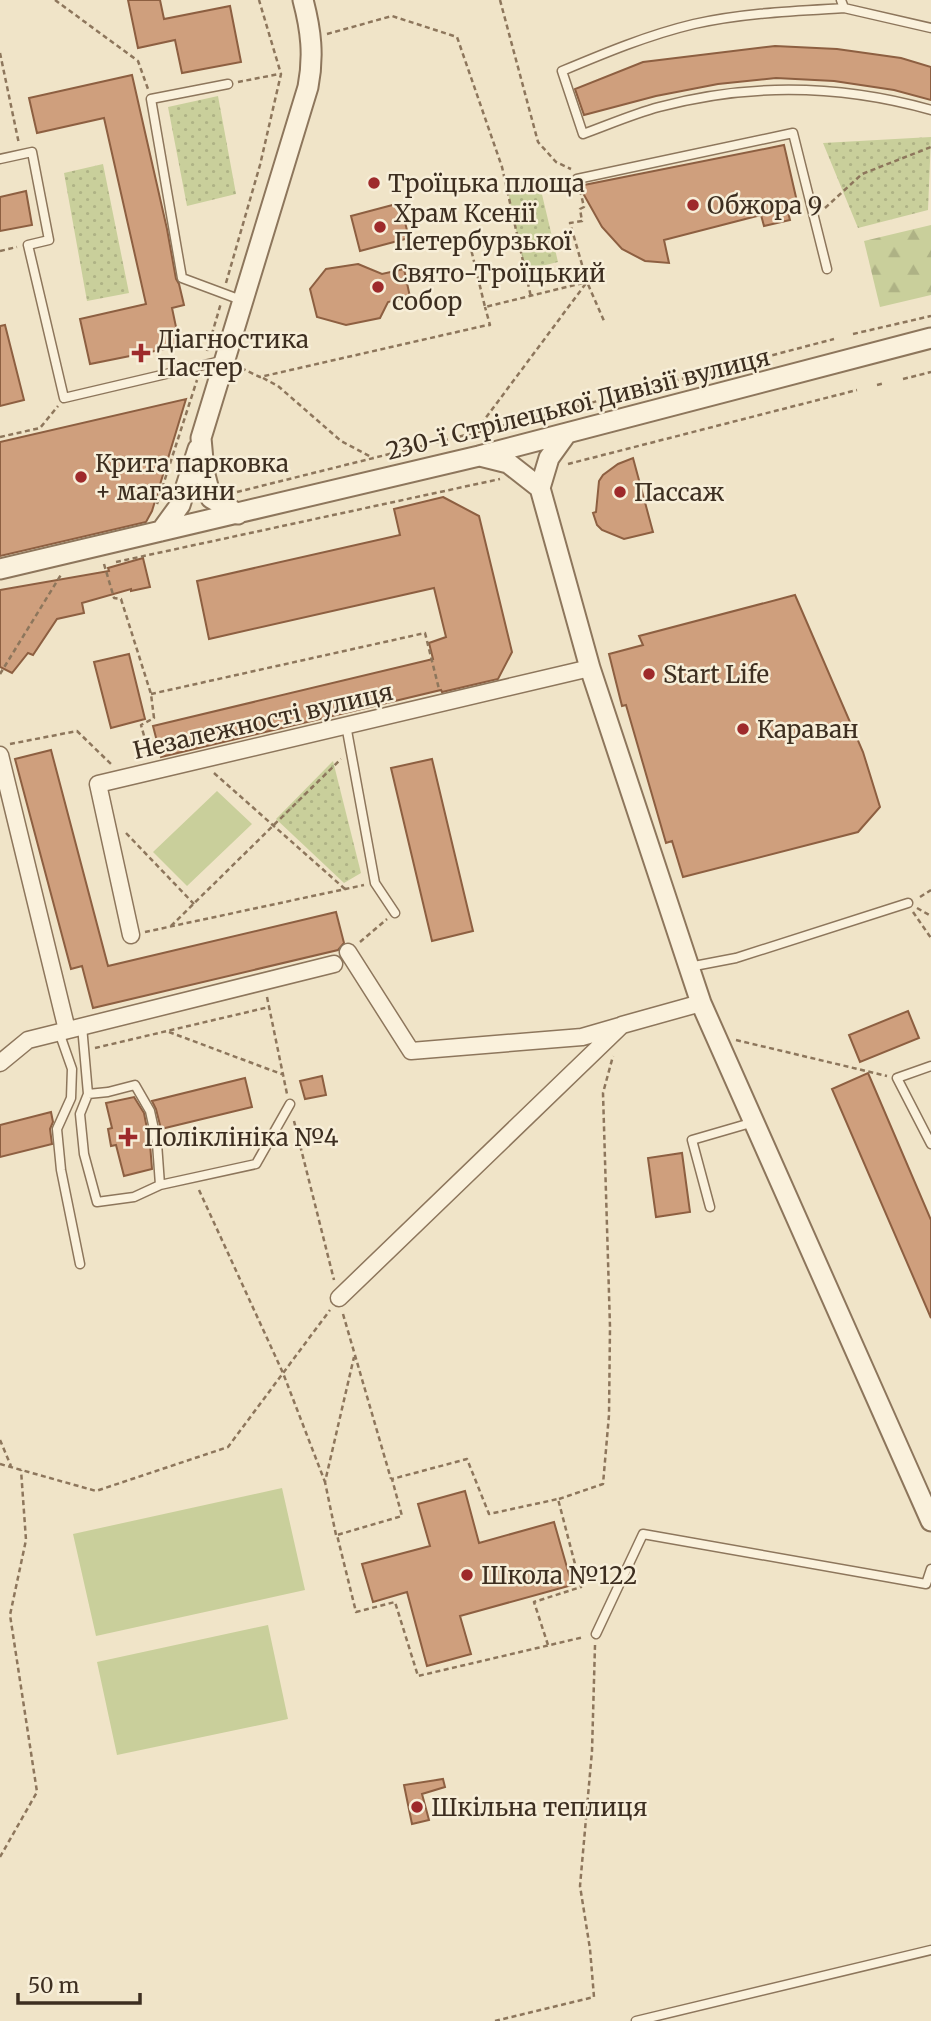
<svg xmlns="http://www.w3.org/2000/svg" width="931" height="2021" viewBox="0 0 931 2021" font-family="Merriweather,serif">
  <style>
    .grass { fill: url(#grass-dots) }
    .forest { fill: url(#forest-firs) }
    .pitch { fill: #c9cf9b }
    .building { fill: #cf9f7d; stroke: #8d5f41; stroke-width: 2 }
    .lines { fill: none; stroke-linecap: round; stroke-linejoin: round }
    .service-casing { stroke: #8d765c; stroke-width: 11 }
    .minor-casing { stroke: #8d765c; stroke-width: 19 }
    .tertiary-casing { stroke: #8d765c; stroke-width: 23 }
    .path { stroke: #8d765c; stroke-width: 2.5; stroke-dasharray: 5 3.5; stroke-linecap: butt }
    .service { stroke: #faf1dc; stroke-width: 8 }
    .minor { stroke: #faf1dc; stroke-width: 16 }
    .tertiary { stroke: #faf1dc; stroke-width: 19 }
    .poi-dot { fill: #9e2a2b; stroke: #f7eed8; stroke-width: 2.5 }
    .labels { text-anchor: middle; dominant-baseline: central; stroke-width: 5; stroke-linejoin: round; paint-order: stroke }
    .poi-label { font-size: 24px; fill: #3d2e20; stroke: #f7eed8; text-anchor: start }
    .street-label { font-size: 24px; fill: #3d2e20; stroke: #f7eed8 }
  </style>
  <defs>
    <pattern id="grass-dots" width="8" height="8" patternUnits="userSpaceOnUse" patternTransform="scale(1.75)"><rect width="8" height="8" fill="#c9cf9b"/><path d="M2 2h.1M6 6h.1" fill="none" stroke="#aeb285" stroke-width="1.8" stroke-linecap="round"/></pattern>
    <pattern id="forest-firs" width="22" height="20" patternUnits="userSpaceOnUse" patternTransform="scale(1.75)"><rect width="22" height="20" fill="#c9cf9b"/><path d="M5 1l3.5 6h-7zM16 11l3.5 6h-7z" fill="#aeb285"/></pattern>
  </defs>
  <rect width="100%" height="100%" fill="#f0e4c8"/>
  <!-- grass -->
  <path class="grass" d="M218,96L236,194L187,206L168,107Z
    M931,137L928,210L858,228L823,143Z
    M103,164L129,293L87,301L64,173Z
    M540,186L558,262L525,270L508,193Z
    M333,761L361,873L344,883L276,819Z"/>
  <!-- forest -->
  <path class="forest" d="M931,225V295L880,307L864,241Z"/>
  <!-- pitch -->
  <path class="pitch" d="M217,791L252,824L187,886L153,852Z
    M282,1488L305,1590L96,1636L73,1534Z
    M268,1625L288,1719L117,1755L97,1662Z"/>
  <!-- building -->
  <path class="building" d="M128,0H160L164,19L230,6L241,62L182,73L175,40L138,48Z
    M775,46L837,49L901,58L931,67V100L894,90L834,81L776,78L718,84L656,96L584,115L575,89L643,62Z
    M132,75L167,229L176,279L179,284L184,305L172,308L180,346L90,364L80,319L146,304L104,118L37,133L29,98Z
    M784,145L798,206L787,208L790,220L764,226L761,215L664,240L669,263L645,261L622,249L602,227L579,186Z
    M26,191L32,225L0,231V197Z
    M400,203L409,238L360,251L351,216Z
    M358,264L382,274L404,269L410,297L388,302L380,318L346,325L317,317L310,289L326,269Z
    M5,325L24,400L0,406V326Z
    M186,399L152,511L146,522L0,556V442Z
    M633,458L653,532L624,539L602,530L597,525L593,513L596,512L599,481L603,475L618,464Z
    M443,497L479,516L512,652L498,679L442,692L441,690L161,757L153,726L433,659L429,643L446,637L434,588L209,639L197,581L400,535L394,509Z
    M143,558L150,587L131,591V589L82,603L84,613L57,619L33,655L28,653L12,673L0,667V590L109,571L108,568Z
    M795,595L863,752L880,807L858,832L683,877L672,841L666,843L626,705L622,706L609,654L643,645L639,636Z
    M129,654L145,719L111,728L94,662Z
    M51,750L108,966L336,912L344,943L338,950L93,1008L82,966L71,969L15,759Z
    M432,759L473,931L432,941L391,768Z
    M908,1011L919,1038L860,1062L849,1035Z
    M868,1073L931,1220V1318L832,1089Z
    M322,1076L326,1095L305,1099L300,1081Z
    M245,1078L252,1107L161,1129L156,1109L152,1101Z
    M134,1097L144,1113L150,1144L152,1169L124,1176L116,1145L111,1146L108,1129L112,1128L106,1103Z
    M51,1112L53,1122L50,1129L52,1144L0,1157V1125Z
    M682,1153L690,1212L656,1217L648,1158Z
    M465,1491L479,1543L554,1522L572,1585L460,1616L471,1654L427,1666L407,1592L373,1602L362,1564L430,1546L418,1504Z
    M443,1779L445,1787L422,1794L429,1820L412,1824L404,1785Z"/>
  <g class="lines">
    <defs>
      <path id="service" d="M841,0L844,8L931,28
        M844,8C794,11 743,13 694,24C648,35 605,53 562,71L583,134C608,125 633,114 659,107C749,83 842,85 931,110
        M228,84L151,99L182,278L241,300
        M0,159L32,152L49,240L28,245L64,398L221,361
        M577,179L793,133L827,269
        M346,725L375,883L395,913
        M689,967L736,958L908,903
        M82,1026L88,1094L80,1114L84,1154L97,1202L134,1197L160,1185L157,1143L150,1111L135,1085L108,1092L88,1094
        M59,1032L72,1069L71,1098L57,1129L61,1170L80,1264
        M931,1066L897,1078L931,1144
        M160,1185L256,1164L290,1104
        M710,1207L692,1140L754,1122
        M596,1634L643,1534L926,1584L931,1569
        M636,2021L931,1950"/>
      <path id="minor" d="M0,755L67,1030
        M131,935L98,784L590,668
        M348,952L411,1051L582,1037L620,1026
        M0,1063L28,1040L334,964
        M339,1298L622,1025L701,1003"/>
      <path id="tertiary" d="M567,433L549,458L540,488L590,668L689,967L701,1003L931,1521
        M480,456L508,463L540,488
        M238,514L211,498L204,471L201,438L308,87C314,56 311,30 303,0
        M161,531L180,505L198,449
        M0,569L479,456L931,338"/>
    </defs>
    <!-- service casing -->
    <use href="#service" class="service-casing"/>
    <!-- minor casing -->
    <use href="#minor" class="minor-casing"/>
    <!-- tertiary casing -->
    <use href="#tertiary" class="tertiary-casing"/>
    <!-- path -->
    <path class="path" d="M55,0L138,61L148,89
      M500,0L538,142L556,162L571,169
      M327,34L392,16L457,37L502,167L531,297
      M0,53L19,144
      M238,82L279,74
      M580,190L584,207L580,209L582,221L570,223L587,282L604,321
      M825,208L862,174L931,147
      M518,237L471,249L485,307L587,282
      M0,251L17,247
      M226,283L260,165L281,74L259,0
      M853,334L931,316
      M207,351L221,303
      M241,368L260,377L483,326L490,325L485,307
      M263,378L278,386L341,441L373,458
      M903,379L931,372
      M877,385L885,383
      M476,431L587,282
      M0,437L40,428L58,406
      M568,464L857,390
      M237,492L510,424L834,339
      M157,504L197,380
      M116,562L500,479
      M104,564L114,598L121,599L151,694L154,718L141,725L150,757
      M0,674L62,573
      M151,694L425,633L439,689
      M10,744L77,731L111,764
      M214,773L345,889
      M126,833L194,904
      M920,897L931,890
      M917,908L931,916
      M913,912L931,938
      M171,926L341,759
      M145,932L364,885
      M360,942L387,919
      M267,997L287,1094
      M169,1032L284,1075
      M736,1040L887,1076
      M95,1048L269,1007
      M294,1121L334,1280
      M199,1190L283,1373L325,1482
      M343,1314L391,1479
      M0,1440L11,1466
      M0,1464L96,1491L228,1447L330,1310
      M559,1499L603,1484L609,1415L610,1327L603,1093L613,1056
      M336,1535L325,1482L354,1357
      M548,1645L534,1602L581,1587L558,1499L489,1514L467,1459L392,1479L402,1516L337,1535L356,1612L395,1602L418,1676L584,1637
      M0,1857L37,1792L10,1615L26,1540L21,1470
      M495,2021L594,1997L590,1949L580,1886L592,1751L595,1645"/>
    <!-- service -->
    <use href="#service" class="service"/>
    <!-- minor -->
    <use href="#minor" class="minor"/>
    <!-- tertiary -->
    <use href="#tertiary" class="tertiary"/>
  </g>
  <!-- markers -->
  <g class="poi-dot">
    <circle cx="374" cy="183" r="7"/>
    <circle cx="693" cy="205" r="7"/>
    <circle cx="380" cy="227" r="7"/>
    <circle cx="378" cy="287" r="7"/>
    <path d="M137.5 342.5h7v7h7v7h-7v7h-7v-7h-7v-7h7z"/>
    <circle cx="81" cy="477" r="7"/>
    <circle cx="620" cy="492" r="7"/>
    <circle cx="649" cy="674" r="7"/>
    <circle cx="743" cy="729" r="7"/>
    <path d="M124.5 1126.5h7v7h7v7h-7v7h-7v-7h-7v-7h7z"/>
    <circle cx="467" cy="1575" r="7"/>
    <circle cx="417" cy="1807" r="7"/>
  </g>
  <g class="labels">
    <!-- poi labels -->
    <g class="poi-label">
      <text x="388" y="183">Троїцька площа</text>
      <text x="707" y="205">Обжора 9</text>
      <text x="394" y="213">Храм Ксенії<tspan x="394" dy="28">Петербурзької</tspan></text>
      <text x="392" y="273">Свято-Троїцький<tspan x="392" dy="28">собор</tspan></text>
      <text x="157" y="339">Діагностика<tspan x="157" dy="28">Пастер</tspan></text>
      <text x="95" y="463">Крита парковка<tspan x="95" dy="28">+ магазини</tspan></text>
      <text x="634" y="492">Пассаж</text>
      <text x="663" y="674">Start Life</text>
      <text x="757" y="729">Караван</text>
      <text x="144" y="1137">Поліклініка №4</text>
      <text x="481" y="1575">Школа №122</text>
      <text x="431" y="1807">Шкільна теплиця</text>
    </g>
    <!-- street labels -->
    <g class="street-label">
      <text transform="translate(578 404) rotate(-14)">230-ї Стрілецької Дивізії вулиця</text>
      <text transform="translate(263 721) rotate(-13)">Незалежності вулиця</text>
    </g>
  </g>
  <!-- scale -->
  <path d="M18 1993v10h122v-10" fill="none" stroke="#3d2e20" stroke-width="3.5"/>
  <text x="28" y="1993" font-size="21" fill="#3d2e20" stroke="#f7eed8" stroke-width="5" paint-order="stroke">50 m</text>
</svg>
